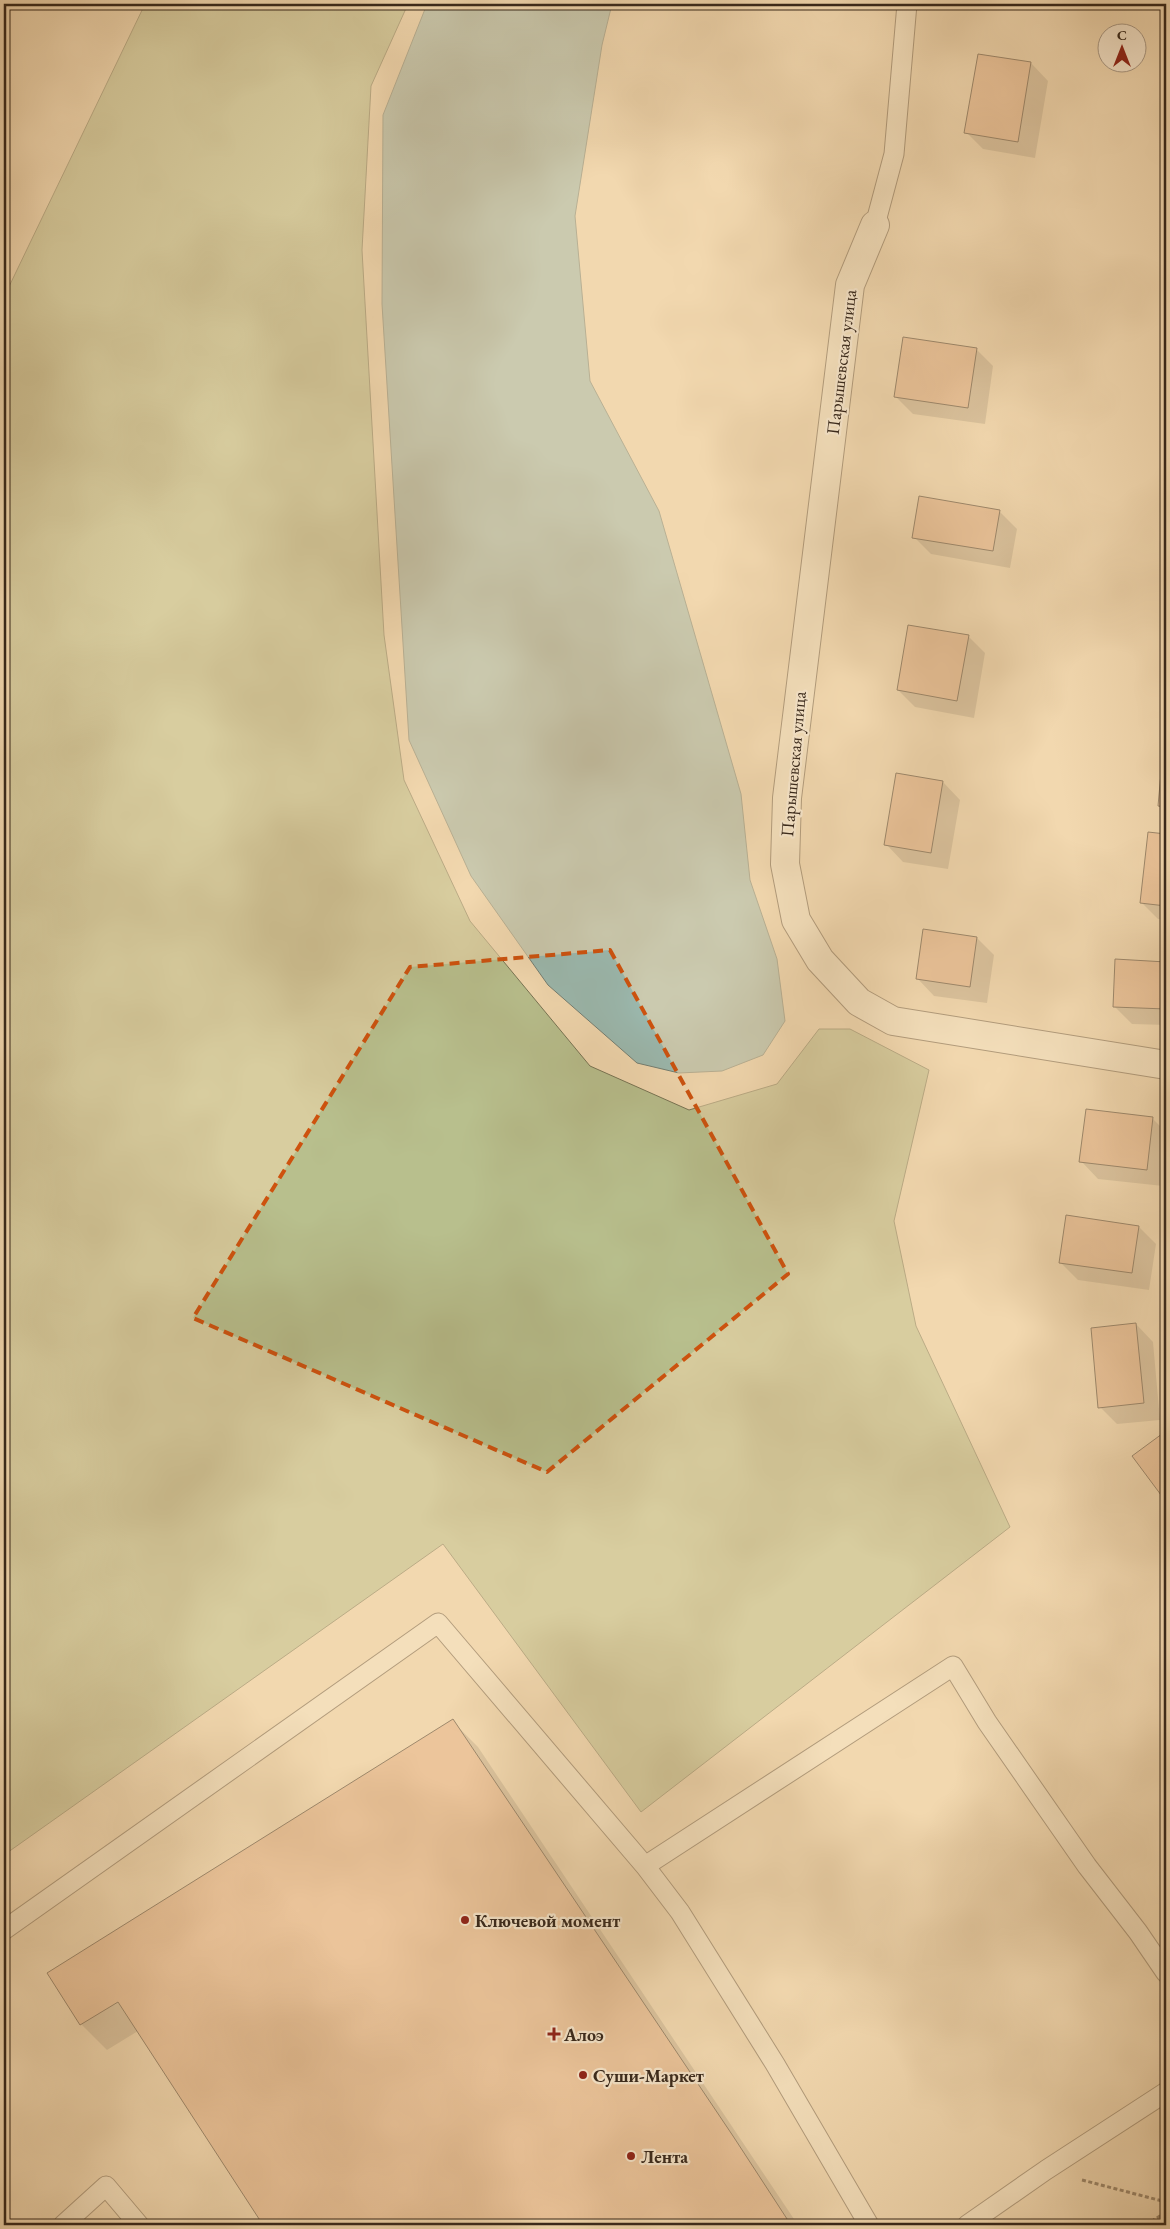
<svg xmlns="http://www.w3.org/2000/svg" width="1170" height="2229" viewBox="0 0 1170 2229" font-family="'EB Garamond',serif">
  <style>
    .green { fill: #b8bf8d; stroke: #787454 }
    .water { fill: #9bb9af; stroke: #737f74 }
    .shadow { fill: #0003 }
    .building { fill: #e5ad84; stroke: #38281b }
    .lines { fill: none; stroke-linecap: round; stroke-linejoin: round }
    .service-casing { stroke: #665440; stroke-width: 21 }
    .minor-casing { stroke: #665440; stroke-width: 30 }
    .path { stroke: #38281b; stroke-width: 3; stroke-dasharray: 4 2.5; stroke-linecap: butt }
    .service { stroke: #f7e6cb; stroke-width: 19 }
    .minor { stroke: #f7e6cb; stroke-width: 28 }
    .marked { fill: none; stroke: #ce520e; stroke-width: 4; stroke-dasharray: 10 6; stroke-linejoin: round }
    .poi-dot { fill: #8f2418; stroke: #f7e6cb; stroke-width: 2 }
    .labels { text-anchor: middle; dominant-baseline: central; stroke-width: 4.5; stroke-linejoin: round; paint-order: stroke }
    .street-label { font-size: 18px; fill: #38281b; stroke: #f7e6cb }
    .poi-label { font-size: 18px; font-weight: bold; fill: #38281b; stroke: #f7e6cb; text-anchor: start }
  </style>
  <rect width="100%" height="100%" fill="#f2d8af"/>
  <filter id="stains"><feTurbulence type="fractalNoise" baseFrequency=".004" numOctaves="4"/><feColorMatrix values="0 0 0 0 .2 0 0 0 0 .09 0 0 0 0 .02 0 0 0 .5 -.17"/></filter>
  <radialGradient id="worn" r=".72"><stop offset=".6" stop-color="#630" stop-opacity="0"/><stop offset="1" stop-color="#630" stop-opacity=".3"/></radialGradient>
  <!-- green -->
  <path class="green" d="M145,4H408L371,86L362,250L384,635L404,780L470,921L590,1066L689,1110L777,1084L819,1029H850L929,1070L894,1221L916,1326L1010,1527L641,1812L443,1544L4,1855V297Z"/>
  <!-- water -->
  <path class="water" d="M427,4H612L602,45L575,216L590,381L659,511L741,794L750,880L777,959L785,1021L763,1055L722,1071L679,1073L637,1063L548,985L471,876L409,740L382,304L383,115Z"/>
  <!-- shadow -->
  <path class="shadow" d="M979,55L1031,63L1048,81L1035,158L983,149L966,132Z
    M976,349L993,366L985,424L913,414L895,396Z
    M999,511L1017,529L1010,568L931,554L914,537Z
    M968,636L985,653L974,718L915,707L898,690Z
    M1164,752L1166,753V813L1159,806Z
    M897,775L943,782L960,800L948,869L903,862L886,844Z
    M1149,834L1166,836V920L1158,919L1141,902Z
    M977,938L994,955L987,1003L934,996L917,978Z
    M1116,961L1166,963V1025L1132,1024L1114,1006Z
    M1152,1118L1166,1132V1163L1163,1186L1098,1179L1081,1161Z
    M1068,1216L1139,1227L1156,1244L1149,1290L1078,1280L1061,1263Z
    M1136,1324L1153,1342L1160,1420L1117,1424L1100,1407Z
    M1166,1433V1499L1134,1457Z
    M452,1721L478,1747L798,2225H265L138,2031L107,2050L81,2024Z"/>
  <!-- building -->
  <path class="building" d="M978,54L1031,62L1018,142L964,133Z
    M903,337L977,348L968,408L894,397Z
    M919,496L1000,510L993,551L912,538Z
    M908,625L969,635L957,701L897,690Z
    M1163,751H1166V807L1158,806Z
    M896,773L943,781L931,853L884,845Z
    M1148,832L1166,834V906L1140,903Z
    M923,929L977,937L970,987L916,979Z
    M1115,959L1166,962V1009L1113,1007Z
    M1086,1109L1153,1117L1147,1170L1079,1162Z
    M1066,1215L1139,1226L1132,1273L1059,1263Z
    M1136,1323L1144,1403L1098,1408L1091,1328Z
    M1166,1431V1497L1164,1499L1132,1456Z
    M453,1719L733,2136L791,2225H263L118,2002L80,2025L47,1973Z"/>
  <g class="lines">
    <defs>
      <path id="service" d="M875,225L894,154L907,4
        M645,1866L953,1666L987,1722L1087,1866L1138,1932L1166,1973
        M4,1930L438,1623L645,1866L680,1912L775,2064L869,2225
        M63,2225L106,2186L139,2225
        M967,2225L1046,2170L1166,2092"/>
      <path id="minor" d="M875,225L850,285L787,798L785,864L796,920L820,960L859,1002L893,1021L1166,1065"/>
    </defs>
    <!-- service casing -->
    <use href="#service" class="service-casing"/>
    <!-- minor casing -->
    <use href="#minor" class="minor-casing"/>
    <!-- path -->
    <path class="path" d="M1082,2180L1166,2202
      M1146,2225L1166,2212"/>
    <!-- service -->
    <use href="#service" class="service"/>
    <!-- minor -->
    <use href="#minor" class="minor"/>
  </g>
  <!-- marked area -->
  <path d="M0 0H1170V2229H0ZM610,950L788,1274L547,1472L193,1318L410,967Z" fill="#f2d8af" fill-opacity=".55" fill-rule="evenodd"/>
  <path class="marked" d="M610,950L788,1274L547,1472L193,1318L410,967Z"/>
  <!-- markers -->
  <g class="poi-dot">
    <circle cx="465" cy="1920" r="5"/>
    <path d="M551.5 2026.5h5v5h5v5h-5v5h-5v-5h-5v-5h5z"/>
    <circle cx="583" cy="2075" r="5"/>
    <circle cx="631" cy="2156" r="5"/>
  </g>
  <g class="labels">
    <!-- street labels -->
    <g class="street-label">
      <text transform="translate(841 362) rotate(-83)">Парышевская улица</text>
      <text transform="translate(793 764) rotate(-85)">Парышевская улица</text>
    </g>
    <!-- poi labels -->
    <g class="poi-label">
      <text x="475" y="1920">Ключевой момент</text>
      <text x="564" y="2034">Алоэ</text>
      <text x="593" y="2075">Суши-Маркет</text>
      <text x="641" y="2156">Лента</text>
    </g>
  </g>
  <!-- margin -->
  <rect width="1170" height="2229" fill="none" stroke="#f2d8af" stroke-width="20"/>
  <rect x="5" y="5" width="1160" height="2219" fill="none" stroke="#38281b" stroke-width="2.5"/>
  <rect x="10" y="10" width="1150" height="2209" fill="none" stroke="#38281b"/>
  <!-- north arrow -->
  <g transform="translate(1122 48)"><circle r="24" fill="#f7e6cb" stroke="#ab9a85"/>
  <path d="M0-4L9 19L0 12L-9 19Z" fill="#8f2418"/>
  <text y="-8" font-size="14" font-weight="bold" text-anchor="middle" fill="#38281b">С</text>
  </g>
  <rect width="100%" height="100%" filter="url(#stains)"/>
  <rect width="100%" height="100%" fill="url(#worn)"/>
</svg>
